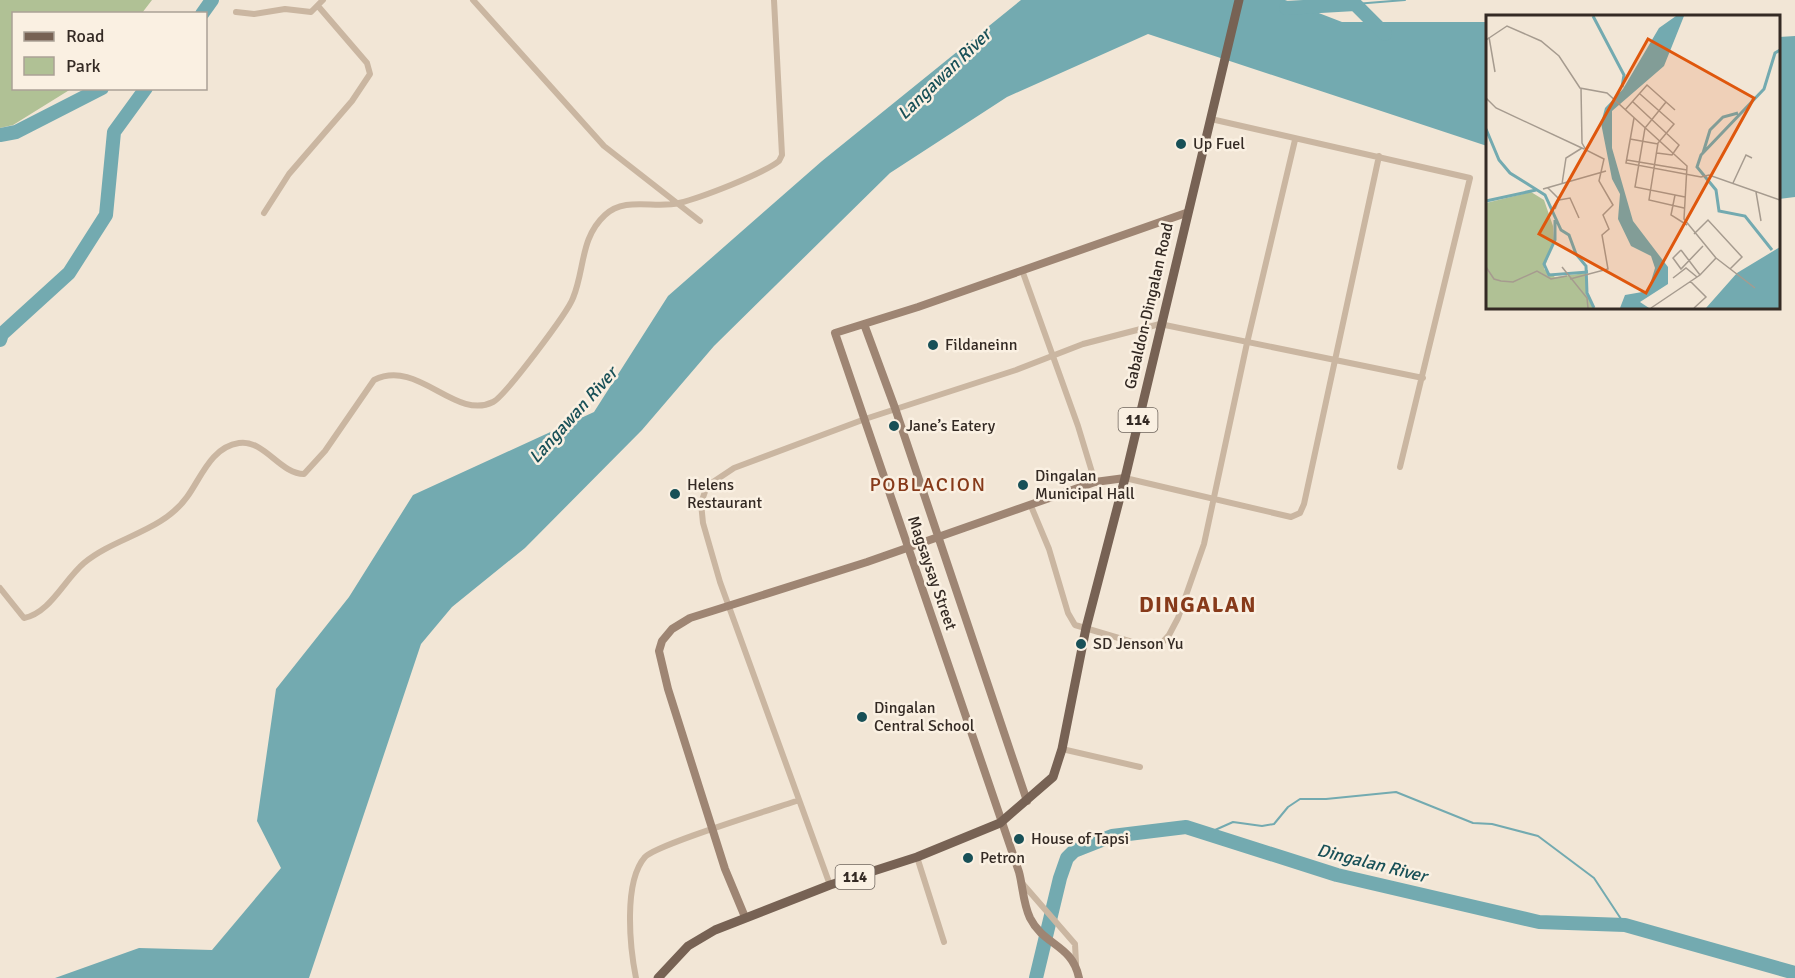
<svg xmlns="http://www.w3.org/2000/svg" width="1795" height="978" viewBox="0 0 1795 978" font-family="Signika,sans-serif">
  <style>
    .green { fill: #b0c195 }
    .water { fill: #73aab0 }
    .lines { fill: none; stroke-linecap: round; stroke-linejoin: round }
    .stream { stroke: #73aab0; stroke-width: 2 }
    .river { stroke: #73aab0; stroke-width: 14 }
    .street { stroke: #cab6a1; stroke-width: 6 }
    .secondary { stroke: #9e8573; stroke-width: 8 }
    .primary { stroke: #776254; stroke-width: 9 }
    .poi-dot { fill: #185057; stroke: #faf0e2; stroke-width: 2 }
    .labels { text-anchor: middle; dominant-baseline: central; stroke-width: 5; stroke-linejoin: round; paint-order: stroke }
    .shield { fill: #faf0e2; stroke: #6f655d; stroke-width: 1.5 }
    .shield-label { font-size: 15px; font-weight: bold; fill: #342a24 }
    .poi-label { font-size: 16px; fill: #342a24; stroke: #faf0e2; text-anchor: start }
    .street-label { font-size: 16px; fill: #342a24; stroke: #faf0e2 }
    .water-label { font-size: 18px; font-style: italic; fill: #185057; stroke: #faf0e2 }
    .quarter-label { font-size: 20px; letter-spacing: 1.5px; fill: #873a1a; stroke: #faf0e2 }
    .district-label { font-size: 22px; font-weight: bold; letter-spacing: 1.5px; fill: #873a1a; stroke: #faf0e2 }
    .inset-river { fill: none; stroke: #73aab0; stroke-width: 3 }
    .inset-road { fill: none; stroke: #a69b8f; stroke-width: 1.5 }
    .view { fill: #df570d; fill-opacity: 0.15; stroke: #df570d; stroke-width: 3 }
    .inset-edge { fill: none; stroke: #342a24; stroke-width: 3 }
  </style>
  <rect width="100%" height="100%" fill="#f2e6d6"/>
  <!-- green -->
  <path class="green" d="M0,0H152L142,13L14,14V88L71,89L13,125L0,128Z"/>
  <!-- water -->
  <path class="water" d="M1021,0H1285L1342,22H1487V146L1148,34L1007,97L890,173L714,346L642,430L525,548L452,607L421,644L309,978H55L139,948L212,950L281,868L257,821L276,689L349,597L413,495L594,412L668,296L822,161Z
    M1795,36V197L1779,199V37Z"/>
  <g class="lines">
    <!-- stream -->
    <path class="stream" d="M1355,4L1405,0
      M1206,834L1233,822L1262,826L1274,824L1288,807L1300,799H1326L1396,792L1473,823L1492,824L1538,836L1594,878L1625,925"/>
    <!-- river -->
    <path class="river" d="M1286,8L1355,4L1385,34
      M202,14L212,0
      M0,135L16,132L102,88
      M0,340L2,334L69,273L106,215L114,132L146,88
      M1036,978L1060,878L1067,858L1074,851L1112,836L1186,827L1337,875L1539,922L1625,925L1795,973"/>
    <!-- street -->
    <path class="street" d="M473,0L604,146L700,221
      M236,12L254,14L285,9L311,12L323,0
      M1211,119L1470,178L1400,467
      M264,213L289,174L352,101L370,74L367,63L318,6
      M1022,270L1078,426L1095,482
      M1125,478L1291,517L1300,513L1304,504L1379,156
      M1031,506L1049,549L1068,613L1075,625L1139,644L1160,645L1169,635L1178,618L1204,544L1247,343L1295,140
      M0,588L24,618C50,613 64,580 84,563C115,537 162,532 187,497C201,478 211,447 239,443C264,439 280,474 304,474L325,451L374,380C418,358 455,421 493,402C505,396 568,312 573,298C585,269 580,238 605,215C625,196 655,209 679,203C700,198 763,174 779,161L782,155L774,0
      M1062,749L1140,767
      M917,857L944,942
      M1022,883L1075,944L1076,963
      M830,885L720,582L703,523L701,503L707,486L734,468L865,419L1016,370L1083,344L1160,324L1423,378
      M636,978C630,948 623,882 645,857C657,844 774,809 799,800"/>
    <!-- secondary -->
    <path class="secondary" d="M864,324L895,408L1027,801
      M745,917L725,869L668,689L659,651L662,641L672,629L690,618L867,562L1095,482L1125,478
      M1079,978C1072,944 1044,946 1030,918C1023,903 1023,887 1019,872L835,333L918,307L1186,213"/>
    <!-- primary -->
    <path class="primary" d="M658,978L688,946L715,930L830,885L917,857L1000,823L1053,777L1062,749L1086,628L1125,478L1239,0"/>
  </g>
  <!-- markers -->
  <g class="poi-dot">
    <circle cx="1181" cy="144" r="6"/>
    <circle cx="933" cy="345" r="6"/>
    <circle cx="894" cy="426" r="6"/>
    <circle cx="1023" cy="485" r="6"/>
    <circle cx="675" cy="494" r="6"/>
    <circle cx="1081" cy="644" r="6"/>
    <circle cx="862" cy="717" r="6"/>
    <circle cx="1019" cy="839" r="6"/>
    <circle cx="968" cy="858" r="6"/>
  </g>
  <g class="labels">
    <!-- shield labels -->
    <g class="shield">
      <rect x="1118.5" y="408" width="39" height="24" rx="4.5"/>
      <rect x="835.5" y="865" width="39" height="24" rx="4.5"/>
    </g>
    <g class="shield-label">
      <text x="1138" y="420">114</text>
      <text x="855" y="877">114</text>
    </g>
    <!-- poi labels -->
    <g class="poi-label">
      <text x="1193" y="144">Up Fuel</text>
      <text x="945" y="345">Fildaneinn</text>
      <text x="906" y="426">Jane’s Eatery</text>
      <text x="1035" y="476">Dingalan<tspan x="1035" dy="18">Municipal Hall</tspan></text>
      <text x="687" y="485">Helens<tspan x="687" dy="18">Restaurant</tspan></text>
      <text x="1093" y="644">SD Jenson Yu</text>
      <text x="874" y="708">Dingalan<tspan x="874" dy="18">Central School</tspan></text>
      <text x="1031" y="839">House of Tapsi</text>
      <text x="980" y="858">Petron</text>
    </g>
    <!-- street labels -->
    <g class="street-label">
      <text transform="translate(1149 306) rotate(-77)">Gabaldon-Dingalan Road</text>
      <text transform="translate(932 573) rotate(71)">Magsaysay Street</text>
    </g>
    <!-- water labels -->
    <g class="water-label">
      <text transform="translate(944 74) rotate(-44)">Langawan River</text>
      <text transform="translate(573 415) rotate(-48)">Langawan River</text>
      <text transform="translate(1372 863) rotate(14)">Dingalan River</text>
    </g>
    <!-- quarter labels -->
    <g class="quarter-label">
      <text x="928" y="484">POBLACION</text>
    </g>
    <!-- district labels -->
    <g class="district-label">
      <text x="1198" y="604">DINGALAN</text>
    </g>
  </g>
  <!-- overview -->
  <g transform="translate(1486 15)">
    <rect width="294" height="294" fill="#f2e6d6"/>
    <path d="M45,177L58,185L67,211L68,225L58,254L69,262L100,258V278L107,293H0V188Z" fill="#b0c195"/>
    <path d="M190,1H198L178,51L126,96V133L147,206L182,252V269L154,287L163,293H134L139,280L162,276L169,253L165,241L145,231L132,204L134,179L126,164L115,108L119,93L137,74L173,13ZM294,232V293H220L251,258Z" fill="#73aab0"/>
    <path class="inset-river" d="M107,1L138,60L136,72M0,114L13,145L24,158L59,180L75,215L83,220L90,239L100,251L101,278L108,293M217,138L224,115L237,102L252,98M0,186L50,175M69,205V225L58,249L63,260L102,257M286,235L259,201L233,196L230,175L211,152L215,140L278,74L289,38L294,35"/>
    <path class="inset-road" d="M3,22L9,57M0,25L21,11L55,26L73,41L94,73L121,78L201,151L198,204L230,243L214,260L165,293M154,79L188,109L172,128L163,185L198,193M0,83L10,93L98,134M147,87L193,130L186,140L171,138M180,87L159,113L149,172L199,182M139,95L161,70L189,95M148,103L140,148L215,162L223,160L294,185M144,124L172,129M141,145L201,155M247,168L260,140L266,143M76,169L80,143L96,133M62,173L73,184L69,194M57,174L120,156M270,177L275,206M189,180L185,200L201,210M73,185L84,183L93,203M208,219L222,205L256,242L244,254M195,235L187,243L195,254L217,231M195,235L214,260M230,243L269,273M0,252L8,264L15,266L27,267L51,256L65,264L81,261M76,252L101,283L102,293M187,263L200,253L211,262M84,264L122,254L116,220L123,214L117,200L127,190L113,166L118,144L100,135L96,128L95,73M204,266L220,282L208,293"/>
    <path class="view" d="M162,24L268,83L160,278L53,219Z"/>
    <rect width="294" height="294" class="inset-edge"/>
  </g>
  <!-- legend -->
  <rect x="12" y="12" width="195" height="78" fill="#faf0e2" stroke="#aba196" stroke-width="1.5"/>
  <rect x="24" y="32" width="30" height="9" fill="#776254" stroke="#aba196" stroke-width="1.5"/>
  <text x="66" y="42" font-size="18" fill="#342a24">Road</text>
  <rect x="24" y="57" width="30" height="18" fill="#b0c195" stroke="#aba196" stroke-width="1.5"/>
  <text x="66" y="72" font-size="18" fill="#342a24">Park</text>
</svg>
